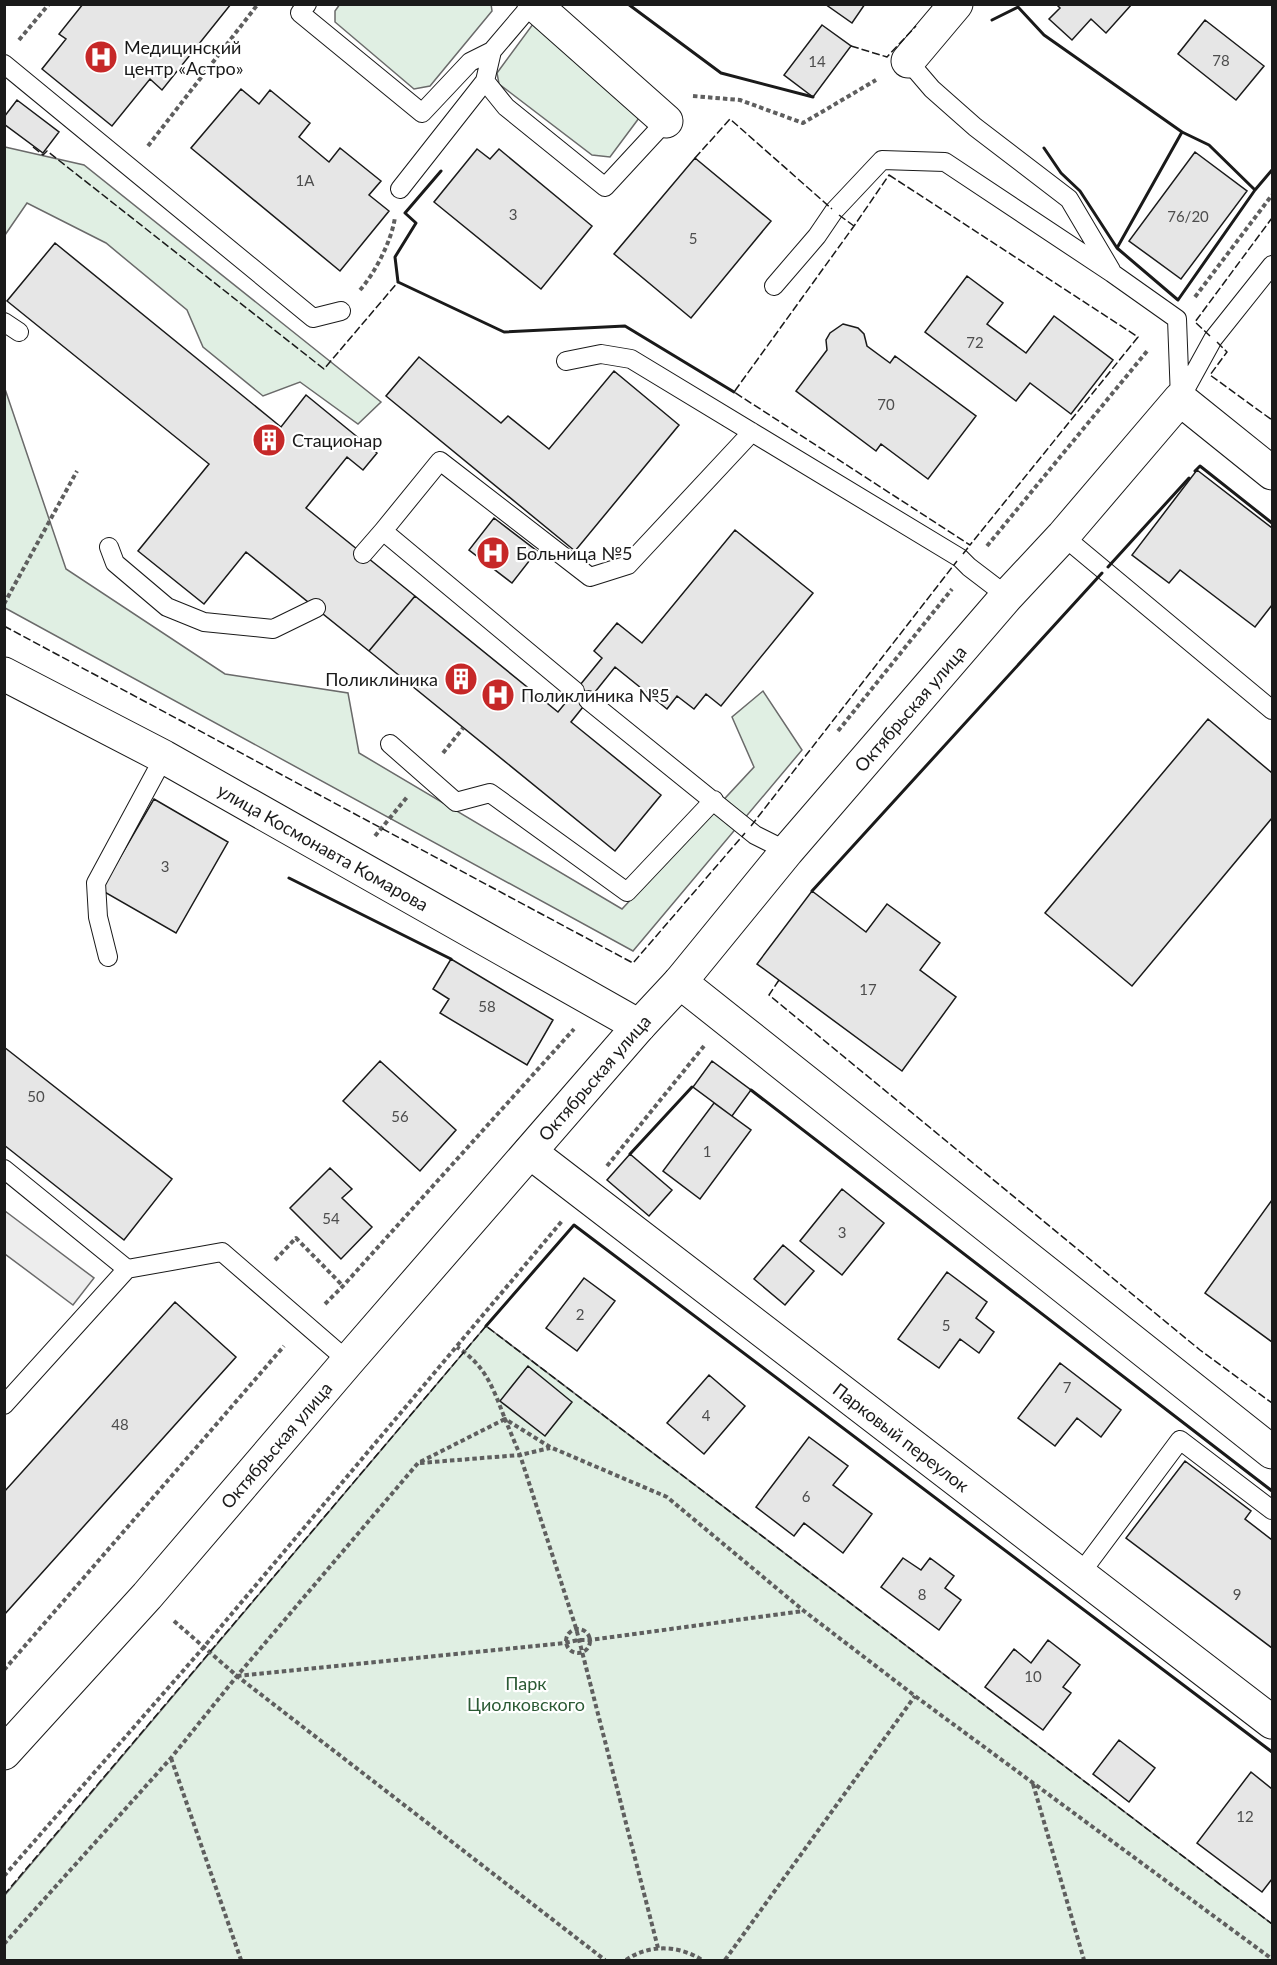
<svg xmlns="http://www.w3.org/2000/svg" width="1277" height="1965" viewBox="0 0 1277 1965" font-family="Lato,sans-serif">
  <style>
    .green { fill: #e0efe3; stroke: #6a6a6a; stroke-width: 1.5 }
    .parking { fill: #ededed; stroke: #6a6a6a; stroke-width: 1.5 }
    .building { fill: #e6e6e6; stroke: #1a1a1a; stroke-width: 1.5 }
    .lines { fill: none; stroke-linecap: round; stroke-linejoin: round }
    .lane-casing { stroke: #1a1a1a; stroke-width: 20 }
    .street-casing { stroke: #1a1a1a; stroke-width: 35 }
    .path { stroke: #5f5f5f; stroke-width: 4; stroke-dasharray: 4.5 3; stroke-linecap: butt }
    .lane { stroke: #fff; stroke-width: 18 }
    .street { stroke: #fff; stroke-width: 33 }
    .fence { stroke: #1a1a1a; stroke-width: 1.5; stroke-dasharray: 8 3; stroke-linecap: butt }
    .wall { stroke: #1a1a1a; stroke-width: 3 }
    .labels { text-anchor: middle; dominant-baseline: central; stroke-width: 4.5; stroke-linejoin: round; paint-order: stroke }
    .number-label { font-size: 15px; fill: #4d4d4d }
    .poi-label { font-size: 18px; fill: #1a1a1a; stroke: #fff; text-anchor: start }
    .street-label { font-size: 18px; fill: #1a1a1a; stroke: #fff }
    .park-label { font-size: 18px; fill: #2b5a34; stroke: #fff }
  </style>
  <rect width="100%" height="100%" fill="#fff"/>
  <!-- green -->
  <path class="green" d="M340,4H491L492,11L430,86L414,89L335,22V11Z
    M533,24L639,118L610,157L592,155L499,84L497,73Z
    M5,147L84,165L381,402L358,424L300,382L263,396L203,347L187,310L106,243L27,203L5,235Z
    M4,386L66,569L225,674L348,693L359,753L622,909L754,767L732,717L763,691L802,750L633,951L5,608Z
    M486,1326L1272,1924V1960H5V1895Z"/>
  <!-- parking -->
  <path class="parking" d="M5,1211L94,1278L73,1305L5,1254Z"/>
  <!-- building -->
  <path class="building" d="M83,4H231L162,90L150,79L112,126L42,69L66,39L59,34Z
    M825,4H865L852,23Z
    M1056,4H1132L1106,33L1091,19L1072,40L1049,19L1060,8Z
    M1205,20L1264,66L1236,100L1178,54Z
    M822,25L851,46L813,97L784,75Z
    M241,89L259,104L270,90L310,123L299,137L329,162L340,148L381,181L369,195L389,211L340,271L191,148Z
    M17,100L59,132L43,153L4,124V117Z
    M477,149L490,159L499,149L592,226L541,289L434,202Z
    M1195,152L1247,191L1181,279L1129,241Z
    M695,158L771,221L691,318L614,254Z
    M55,243L281,427L306,395L377,453L363,470L347,457L306,508L415,596L369,651L246,552L204,604L138,551L209,464L7,301Z
    M967,276L1003,303L987,324L1026,353L1054,316L1113,360L1071,414L1030,383L1016,401L925,332Z
    M843,324L858,328L864,334L867,346L890,363L895,356L976,416L928,479L881,444L876,451L796,391L827,350L826,340L830,333Z
    M419,357L501,423L508,416L549,449L614,371L679,425L575,551L386,396Z
    M1197,470L1272,528V605L1255,627L1180,570L1169,583L1132,555Z
    M494,518L537,551L512,583L469,550Z
    M735,530L813,593L721,706L706,694L694,709L677,696L667,709L615,667L571,722L661,795L615,851L369,651L415,596L558,712L602,658L594,651L617,623L642,643Z
    M1208,719L1272,773V818L1132,986L1045,913Z
    M154,799L228,842L176,933L101,890Z
    M812,891L866,932L887,904L940,943L920,970L956,997L902,1071L757,964Z
    M451,959L553,1020L527,1065L440,1013L449,999L433,989Z
    M4,1047L172,1179L124,1240L4,1145Z
    M380,1061L456,1130L420,1171L343,1101Z
    M712,1061L751,1090L732,1116L693,1087Z
    M714,1103L751,1130L700,1199L663,1171Z
    M630,1154L672,1190L649,1216L607,1180Z
    M330,1168L352,1189L342,1198L372,1227L341,1259L290,1208Z
    M842,1189L884,1223L842,1275L800,1241Z
    M1272,1200V1342L1205,1293Z
    M783,1245L814,1271L785,1305L754,1279Z
    M947,1272L987,1302L976,1318L994,1332L979,1353L960,1339L939,1368L898,1339Z
    M584,1278L615,1301L577,1351L546,1328Z
    M175,1302L236,1357L4,1615V1492Z
    M1060,1363L1121,1410L1101,1437L1077,1418L1055,1446L1018,1418Z
    M528,1366L572,1402L545,1436L500,1401Z
    M709,1375L745,1406L704,1454L667,1423Z
    M809,1437L848,1466L833,1485L872,1514L843,1553L804,1523L794,1536L756,1507Z
    M1185,1461L1251,1511L1245,1519L1272,1540V1648L1126,1538Z
    M903,1558L921,1570L930,1558L954,1576L945,1588L961,1600L939,1630L881,1587Z
    M1048,1640L1080,1665L1063,1687L1071,1693L1043,1730L985,1687L1014,1649L1031,1663Z
    M1119,1740L1155,1768L1129,1802L1093,1774Z
    M1251,1772L1272,1789V1879L1262,1892L1197,1843Z"/>
  <g class="lines">
    <defs>
      <path id="lane" d="M307,4L300,13L422,113L470,62L492,51L532,4
        M908,61L932,89L975,127L1069,199L1111,270
        M4,64L313,318L341,311
        M485,81L506,107L605,187L666,121
        M400,189L485,81L492,51
        M774,286L817,236L834,211L882,160L945,162L1112,273L1177,319L1180,399
        M4,322L19,332
        M566,361L601,354L631,359L960,558L969,567L1007,596
        M1180,399L1213,339L1272,265
        M383,531L440,461L590,577L628,565L752,432
        M1063,536L1272,710
        M109,547L115,563L167,607L204,622L273,629L316,608
        M363,554L383,531L575,691
        M588,700L755,835L787,851
        M390,744L456,802L490,793L627,892L714,800
        M108,957L98,917L96,883L164,757
        M4,1169L127,1269L222,1252L348,1361
        M4,1405L127,1269
        M1080,1574L1180,1440L1272,1510"/>
      <g id="street">
        <path d="M534,4L666,121"/>
        <path d="M908,61L956,4"/>
        <path id="s1" d="M4,674L164,757L639,1026"/>
        <path d="M680,982L1272,1452"/>
        <path id="s2" d="M530,1152L1272,1722"/>
        <path id="s3" d="M4,1753L147,1596L348,1361L639,1026L680,982L787,851L1007,596L1063,536L1180,399L1272,473"/>
      </g>
    </defs>
    <!-- lane casing -->
    <use href="#lane" class="lane-casing"/>
    <!-- street casing -->
    <use href="#street" class="street-casing"/>
    <!-- path -->
    <path class="path" d="M19,40L49,4
      M693,96L740,100L803,123L876,80
      M148,146L258,4
      M360,290C375,273 392,240 395,217
      M1195,297L1272,195
      M987,546L1148,350
      M4,604L77,471
      M838,731L952,589
      M443,753L463,728
      M375,836L408,796
      M607,1166L704,1046
      M275,1260L296,1238L343,1286
      M325,1304L343,1286L574,1029
      M420,1463L520,1455L550,1448
      M174,1621L237,1676L605,1960
      M566 1641a12 12 0 1 1 24 0a12 12 0 1 1-24 0Z
      M4,1670L284,1346
      M237,1676L565,1643L578,1640H590L803,1611
      M171,1758L241,1960
      M1033,1784L1084,1960
      M4,1876L203,1648L562,1221
      M4,1944L171,1758L237,1676L418,1463L505,1419C493,1388 486,1366 457,1347
      M658,1948L576,1628L520,1455L505,1419L550,1447L667,1497L804,1611L915,1696L1272,1959
      M626,1960C649,1944 679,1945 702,1960
      M725,1960L915,1696"/>
    <!-- lane -->
    <use href="#lane" class="lane"/>
    <!-- street -->
    <use href="#street" class="street"/>
    <!-- fence -->
    <path class="fence" d="M851,46L887,57L916,26
      M33,147L43,155L47,151L324,369L398,282
      M695,158L730,119L832,209
      M889,175L1138,337L970,545L734,392L854,226Z
      M839,215L854,226
      M1210,336L1195,322L1272,218
      M1217,342L1227,352L1210,375L1272,420
      M963,554L970,545
      M4,626L633,963L745,833
      M751,826L957,561
      M779,980L769,995L1200,1350L1272,1403
      M4,1895L486,1326L1272,1924"/>
    <!-- wall -->
    <path class="wall" d="M628,4L721,73L813,97
      M992,20L1018,7L1044,35L1182,132
      M1044,148L1061,173L1080,191L1117,248
      M441,171L405,213L416,223L395,257L398,282L504,332L625,326L734,392
      M1255,190L1209,145L1182,132L1117,248L1178,300L1255,190L1272,170
      M1195,471L1200,466L1272,523
      M1108,567L1189,478
      M289,878L451,959
      M812,891L1102,573
      M751,1090L1272,1491
      M630,1154L692,1087
      M486,1326L574,1225L1272,1752"/>
  </g>
  <!-- icons -->
  <defs>
    <symbol id="hospital-disc" viewBox="-11 -11 22 22"><circle r="9.5" fill="#c62828" stroke="#fff"/><path d="M-5-5h3v3.5h4V-5h3V5h-3V1.5h-4V5h-3Z" fill="#fff"/></symbol>
    <symbol id="building-disc" viewBox="-11 -11 22 22"><circle r="9.5" fill="#c62828" stroke="#fff"/><path d="M-4-6H4V6H1V3H-1V6H-4ZM-2.5-4.3h1.7v1.8h-1.7ZM.8-4.3h1.7v1.8H.8ZM-2.5-1h1.7V.8h-1.7ZM.8-1h1.7V.8H.8Z" fill="#fff"/></symbol>
  </defs>
  <g fill-rule="evenodd">
    <use href="#hospital-disc" x="82" y="38" width="38" height="38"/>
    <use href="#building-disc" x="250" y="421" width="38" height="38"/>
    <use href="#hospital-disc" x="474" y="534" width="38" height="38"/>
    <use href="#building-disc" x="442" y="660" width="38" height="38"/>
    <use href="#hospital-disc" x="479" y="676" width="38" height="38"/>
  </g>
  <g class="labels">
    <!-- number labels -->
    <g class="number-label">
      <text x="1221" y="60">78</text>
      <text x="817" y="61">14</text>
      <text x="305" y="180">1А</text>
      <text x="513" y="214">3</text>
      <text x="1188" y="216">76/20</text>
      <text x="693" y="238">5</text>
      <text x="975" y="342">72</text>
      <text x="886" y="404">70</text>
      <text x="165" y="866">3</text>
      <text x="868" y="989">17</text>
      <text x="487" y="1006">58</text>
      <text x="36" y="1096">50</text>
      <text x="400" y="1116">56</text>
      <text x="707" y="1151">1</text>
      <text x="331" y="1218">54</text>
      <text x="842" y="1232">3</text>
      <text x="580" y="1314">2</text>
      <text x="946" y="1325">5</text>
      <text x="1067" y="1387">7</text>
      <text x="706" y="1415">4</text>
      <text x="120" y="1424">48</text>
      <text x="806" y="1496">6</text>
      <text x="922" y="1594">8</text>
      <text x="1237" y="1594">9</text>
      <text x="1033" y="1676">10</text>
      <text x="1245" y="1816">12</text>
    </g>
    <!-- poi labels -->
    <g class="poi-label">
      <text x="124" y="47">Медицинский<tspan x="124" dy="21">центр «Астро»</tspan></text>
      <text x="292" y="440">Стационар</text>
      <text x="516" y="553">Больница №5</text>
      <text x="438" y="679" text-anchor="end">Поликлиника</text>
      <text x="521" y="695">Поликлиника №5</text>
    </g>
    <!-- street labels -->
    <g class="street-label">
      <text stroke="none"><textPath href="#s3" startOffset="1383">Октябрьская улица</textPath></text>
      <text stroke="none"><textPath href="#s1" startOffset="363">улица Космонавта Комарова</textPath></text>
      <text stroke="none"><textPath href="#s3" startOffset="897">Октябрьская улица</textPath></text>
      <text stroke="none"><textPath href="#s2" startOffset="468">Парковый переулок</textPath></text>
      <text stroke="none"><textPath href="#s3" startOffset="411">Октябрьская улица</textPath></text>
    </g>
    <!-- park labels -->
    <g class="park-label">
      <text x="526" y="1683">Парк<tspan x="526" dy="21">Циолковского</tspan></text>
    </g>
  </g>
  <!-- border -->
  <rect width="1277" height="1965" fill="none" stroke="#1a1a1a" stroke-width="12"/>
</svg>
